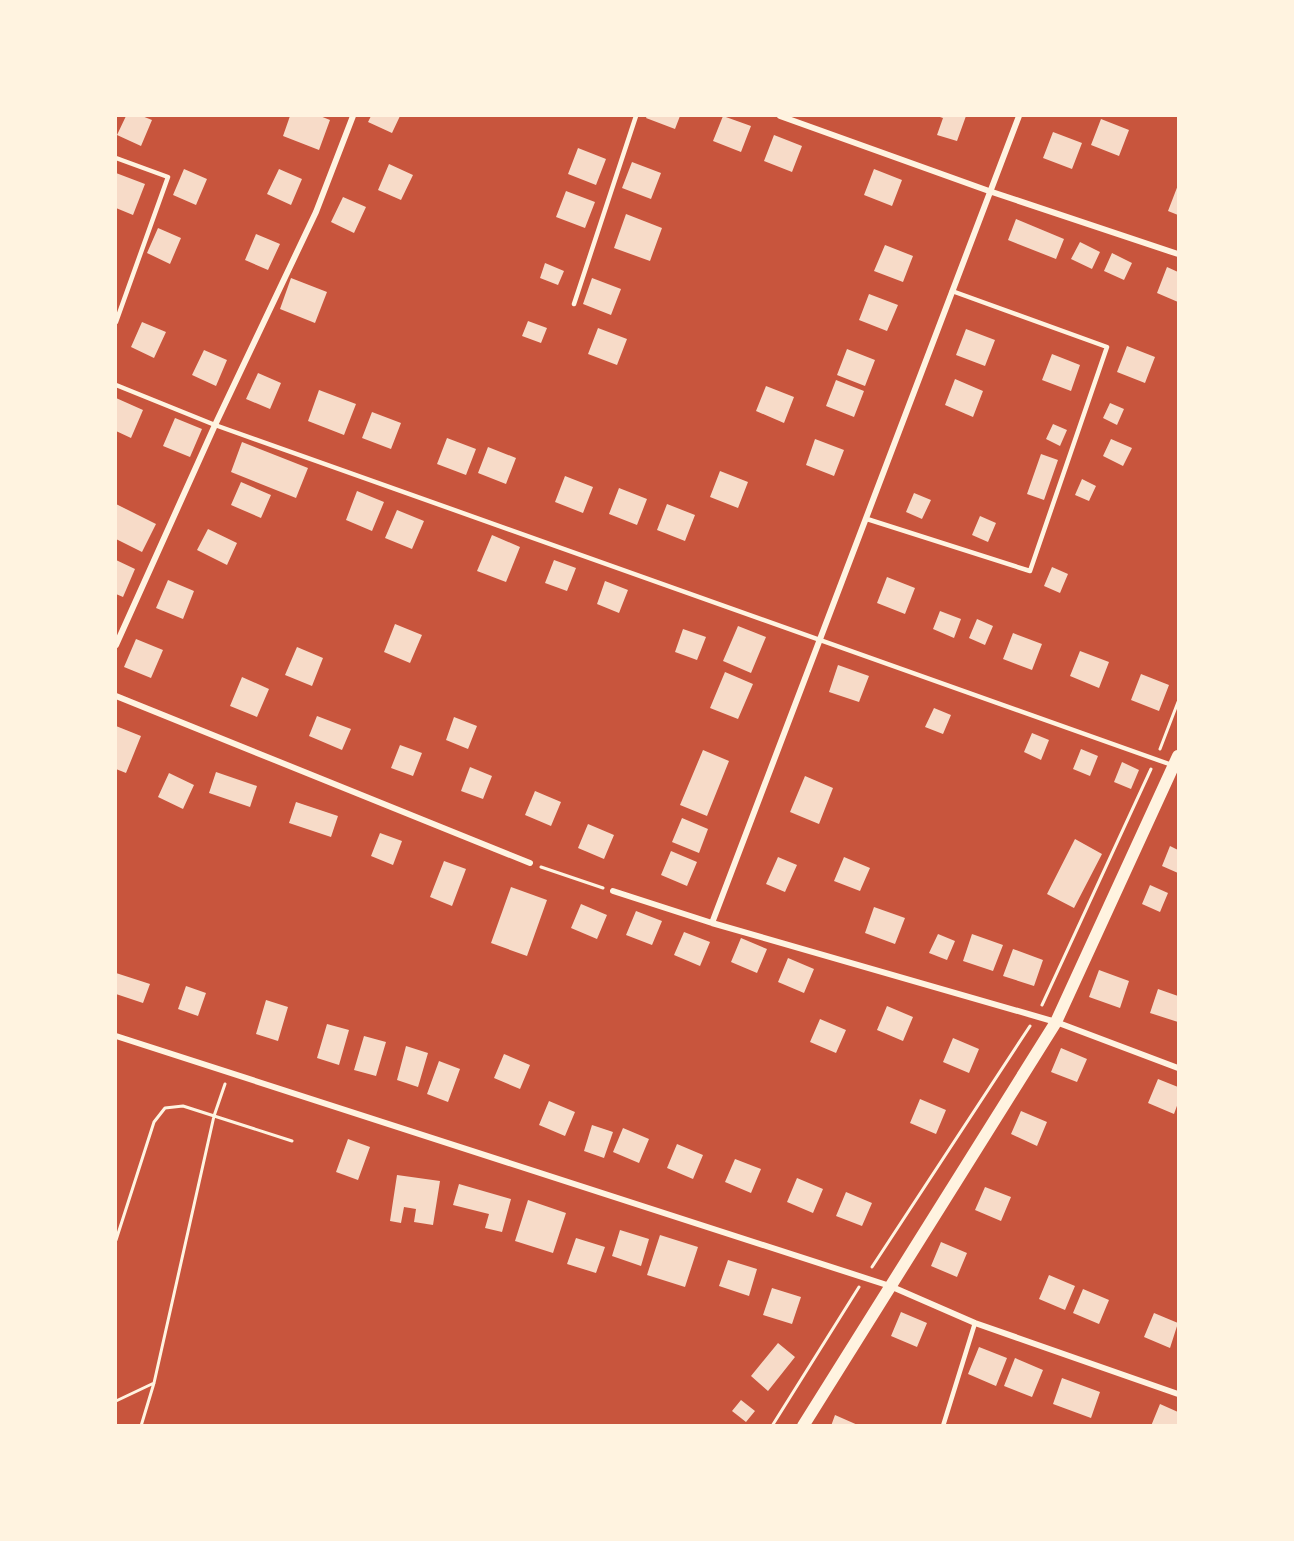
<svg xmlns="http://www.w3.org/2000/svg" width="1294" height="1541" viewBox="0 0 1294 1541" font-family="'Roboto Serif',serif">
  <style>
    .building { fill: #f7dbc8 }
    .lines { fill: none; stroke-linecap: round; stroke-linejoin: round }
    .path { stroke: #fff3e0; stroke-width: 3 }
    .service { stroke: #fff3e0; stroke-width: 4.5 }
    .minor { stroke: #fff3e0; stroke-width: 6 }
    .secondary { stroke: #fff3e0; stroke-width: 12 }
  </style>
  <rect width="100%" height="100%" fill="#c8553d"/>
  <!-- building -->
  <path class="building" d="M126,116H142L152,120L141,146L117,135Z
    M290,116H320L330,120L319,150L283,136Z
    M371,116H400L392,133L368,122Z
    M647,116H680L675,129L646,118Z
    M723,116L751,126L741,152L713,141Z
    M937,116H966L957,141L937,135L943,118Z
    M1101,119L1129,130L1119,156L1091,145Z
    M1053,132L1082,143L1072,169L1043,158Z
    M774,135L802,146L792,172L764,161Z
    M578,148L606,159L596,185L568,174Z
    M632,162L661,173L651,199L622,188Z
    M389,164L413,175L401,200L378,190Z
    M184,169L207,179L196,205L173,195Z
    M279,169L302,179L291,205L267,194Z
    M874,169L902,180L892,206L864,195Z
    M116,173L145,184L133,215L116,208Z
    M1178,185V215L1168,211Z
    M566,191L595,202L585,228L556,217Z
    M343,197L366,207L354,233L331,222Z
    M626,214L662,228L650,261L614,248Z
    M1016,219L1064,239L1056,259L1008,240Z
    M158,228L181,238L170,264L147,253Z
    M256,234L280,244L268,270L245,260Z
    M1080,242L1100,252L1092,269L1071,259Z
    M885,245L913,256L903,282L874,271Z
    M1112,253L1132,263L1124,280L1104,271Z
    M545,263L564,271L558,285L540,278Z
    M1167,267L1178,272V302L1157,293Z
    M291,278L327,292L315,323L280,309Z
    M592,278L621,289L611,315L583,304Z
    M869,294L898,305L887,331L859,320Z
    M528,321L547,328L541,343L522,336Z
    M142,322L166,332L154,358L131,347Z
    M598,328L627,339L617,365L588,354Z
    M966,329L995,340L985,366L956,355Z
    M1127,346L1155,357L1145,383L1117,372Z
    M847,349L875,360L865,386L837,375Z
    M204,350L227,360L216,386L192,375Z
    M1052,354L1080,365L1071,391L1042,380Z
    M258,373L281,383L270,409L246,399Z
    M955,379L983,391L973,417L945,405Z
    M836,380L864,391L854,417L826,406Z
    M766,386L794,397L784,423L756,411Z
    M319,390L356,404L344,435L308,421Z
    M116,398L143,410L131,438L116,431Z
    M1110,403L1124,409L1117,425L1103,418Z
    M372,412L401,423L391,449L362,438Z
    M175,418L202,429L190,457L163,446Z
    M1053,424L1067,430L1060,446L1046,439Z
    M447,438L476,449L466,475L437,464Z
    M815,439L844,450L834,476L806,465Z
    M1111,439L1132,448L1123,466L1103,456Z
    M242,442L308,468L296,498L231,472Z
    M488,447L516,458L506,484L478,473Z
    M1041,454L1058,460L1044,500L1027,494Z
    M720,471L748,482L738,508L710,497Z
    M565,476L593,487L583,513L555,502Z
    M1082,479L1096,486L1089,501L1075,495Z
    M241,482L271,495L261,518L231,505Z
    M619,488L647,499L637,525L609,514Z
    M357,491L384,502L372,531L346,520Z
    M914,493L931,500L922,519L906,512Z
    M116,504L156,524L142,552L116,539Z
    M667,504L695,515L685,541L657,530Z
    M397,510L424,521L412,549L385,538Z
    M980,516L996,523L988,542L972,535Z
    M208,529L237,543L227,565L197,550Z
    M492,535L520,547L506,582L477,571Z
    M116,560L135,569L123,597L116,594Z
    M554,560L576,568L567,591L545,583Z
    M1052,567L1068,574L1060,593L1044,586Z
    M887,577L915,588L905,614L877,603Z
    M168,580L194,591L183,619L156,608Z
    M605,581L628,590L619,613L597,604Z
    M940,611L961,619L954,638L933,629Z
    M977,619L993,626L985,645L969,638Z
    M395,624L422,635L410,663L384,652Z
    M738,626L766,637L751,673L723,661Z
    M683,629L706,637L697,660L675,652Z
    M1013,633L1042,644L1032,670L1003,659Z
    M136,639L163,650L151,678L124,667Z
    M297,647L323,658L312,686L285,675Z
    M1080,651L1109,662L1099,688L1070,676Z
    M838,665L869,676L859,702L829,692Z
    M725,672L753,684L738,719L710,708Z
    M1141,674L1169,685L1159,711L1131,700Z
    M242,677L269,689L257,717L230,706Z
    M934,708L951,715L943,734L925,727Z
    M317,716L351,729L342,750L309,736Z
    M454,717L477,726L468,749L446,740Z
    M116,726L141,736L126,773L116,769Z
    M1032,733L1049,740L1041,760L1024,752Z
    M400,745L422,753L413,776L391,768Z
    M1081,749L1098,756L1090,776L1073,769Z
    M703,750L729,761L707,816L680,805Z
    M1122,762L1139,770L1131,789L1114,782Z
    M470,767L492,776L483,799L461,791Z
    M216,772L257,786L250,807L209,793Z
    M169,773L194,785L183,809L158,797Z
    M805,776L833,788L819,824L790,812Z
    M535,791L561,802L551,826L525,815Z
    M296,802L338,816L331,837L289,823Z
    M682,818L708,829L699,853L672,842Z
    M588,824L614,835L604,859L578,848Z
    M380,833L402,841L393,865L371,856Z
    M1075,839L1102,854L1074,908L1047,894Z
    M1170,846L1178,850V873L1162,866Z
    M671,851L697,862L687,886L661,875Z
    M778,857L797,865L785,892L766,884Z
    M844,857L870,868L860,891L834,881Z
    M444,861L466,869L452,906L430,897Z
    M1150,885L1168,893L1160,912L1142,904Z
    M511,887L547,900L527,956L491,943Z
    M581,904L607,915L597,939L571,928Z
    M874,907L905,918L895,944L865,933Z
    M636,911L662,921L652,945L626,935Z
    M684,932L710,942L700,966L674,955Z
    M938,934L955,941L947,960L929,953Z
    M972,934L1003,945L993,971L963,961Z
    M741,938L767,949L757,973L731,962Z
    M1013,949L1043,960L1034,986L1003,976Z
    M788,958L814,969L804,993L778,982Z
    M1099,970L1129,981L1120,1008L1089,997Z
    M116,973L150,984L143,1003L116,994Z
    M186,986L206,993L198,1016L178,1009Z
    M1158,989L1178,996V1022L1150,1013Z
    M266,1000L288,1007L278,1041L256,1034Z
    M887,1006L913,1017L903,1041L877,1030Z
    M820,1019L846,1030L836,1053L810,1042Z
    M327,1024L349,1030L339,1065L317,1058Z
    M364,1036L386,1042L376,1076L354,1070Z
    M953,1038L979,1049L969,1073L943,1062Z
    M406,1046L428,1053L418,1087L397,1080Z
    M1061,1048L1087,1059L1077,1082L1051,1072Z
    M504,1054L530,1065L520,1089L494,1078Z
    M439,1061L460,1069L448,1102L427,1094Z
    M1158,1079L1178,1087V1103L1174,1114L1148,1103Z
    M920,1099L946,1110L936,1134L910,1123Z
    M549,1101L575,1112L565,1136L539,1125Z
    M1021,1111L1047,1122L1037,1146L1011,1134Z
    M592,1125L613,1132L604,1158L584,1151Z
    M623,1128L649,1139L639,1163L613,1152Z
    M348,1139L370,1147L358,1180L336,1172Z
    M677,1144L703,1155L693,1179L667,1168Z
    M735,1159L761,1169L751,1193L725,1182Z
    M397,1175L440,1181L433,1225L414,1222L416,1209L404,1207L401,1223L390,1221Z
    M797,1178L823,1189L813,1213L787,1202Z
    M459,1184L511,1199L502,1232L485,1228L489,1214L453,1205Z
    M985,1187L1011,1197L1001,1221L975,1210Z
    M846,1192L872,1203L862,1226L836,1216Z
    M528,1200L566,1213L553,1253L515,1241Z
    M620,1230L649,1239L641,1266L612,1256Z
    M660,1235L698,1247L685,1287L647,1275Z
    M576,1238L605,1247L596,1273L567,1264Z
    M941,1242L967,1253L957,1277L931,1266Z
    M728,1260L757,1269L749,1296L719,1286Z
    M1049,1275L1075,1286L1065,1310L1039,1299Z
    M772,1288L801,1297L792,1324L763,1315Z
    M1083,1289L1109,1300L1099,1324L1073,1313Z
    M901,1312L927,1323L917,1347L891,1336Z
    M1154,1313L1178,1323L1170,1348L1144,1337Z
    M778,1343L795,1357L768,1391L751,1376Z
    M979,1347L1007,1358L996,1386L968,1374Z
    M1015,1358L1043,1370L1032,1397L1004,1386Z
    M1062,1378L1100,1392L1091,1418L1053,1404Z
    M741,1400L755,1411L746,1422L732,1411Z
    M1160,1404L1178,1412V1426H1151Z
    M835,1415L860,1426H831Z"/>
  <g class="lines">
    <!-- path -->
    <path class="path" d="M1160,749L1178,702
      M541,867L603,888
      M1042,1005L1151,769
      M116,1240L154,1122L165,1108L183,1106L292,1141
      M872,1267L1030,1026
      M116,1401L154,1383
      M141,1426L154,1383L214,1116L225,1084
      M772,1426L859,1287"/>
    <!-- service -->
    <path class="service" d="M116,158L168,177L116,322
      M574,304L636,116
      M116,385L215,425L1172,765
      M867,519L1030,571L1107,347L952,291
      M943,1426L975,1323"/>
    <!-- minor -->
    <path class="minor" d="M780,116L989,191L1178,254
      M116,645L215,425L316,212L353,116
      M116,696L530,863
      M613,891L712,923L1056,1022L1178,1068
      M712,923L1019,116
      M116,1036L890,1286L975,1323L1178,1394"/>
    <!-- secondary -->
    <path class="secondary" d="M803,1426L1056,1022L1178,756"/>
  </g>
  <!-- border -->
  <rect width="1294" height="1541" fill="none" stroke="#fff3e0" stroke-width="234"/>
</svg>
